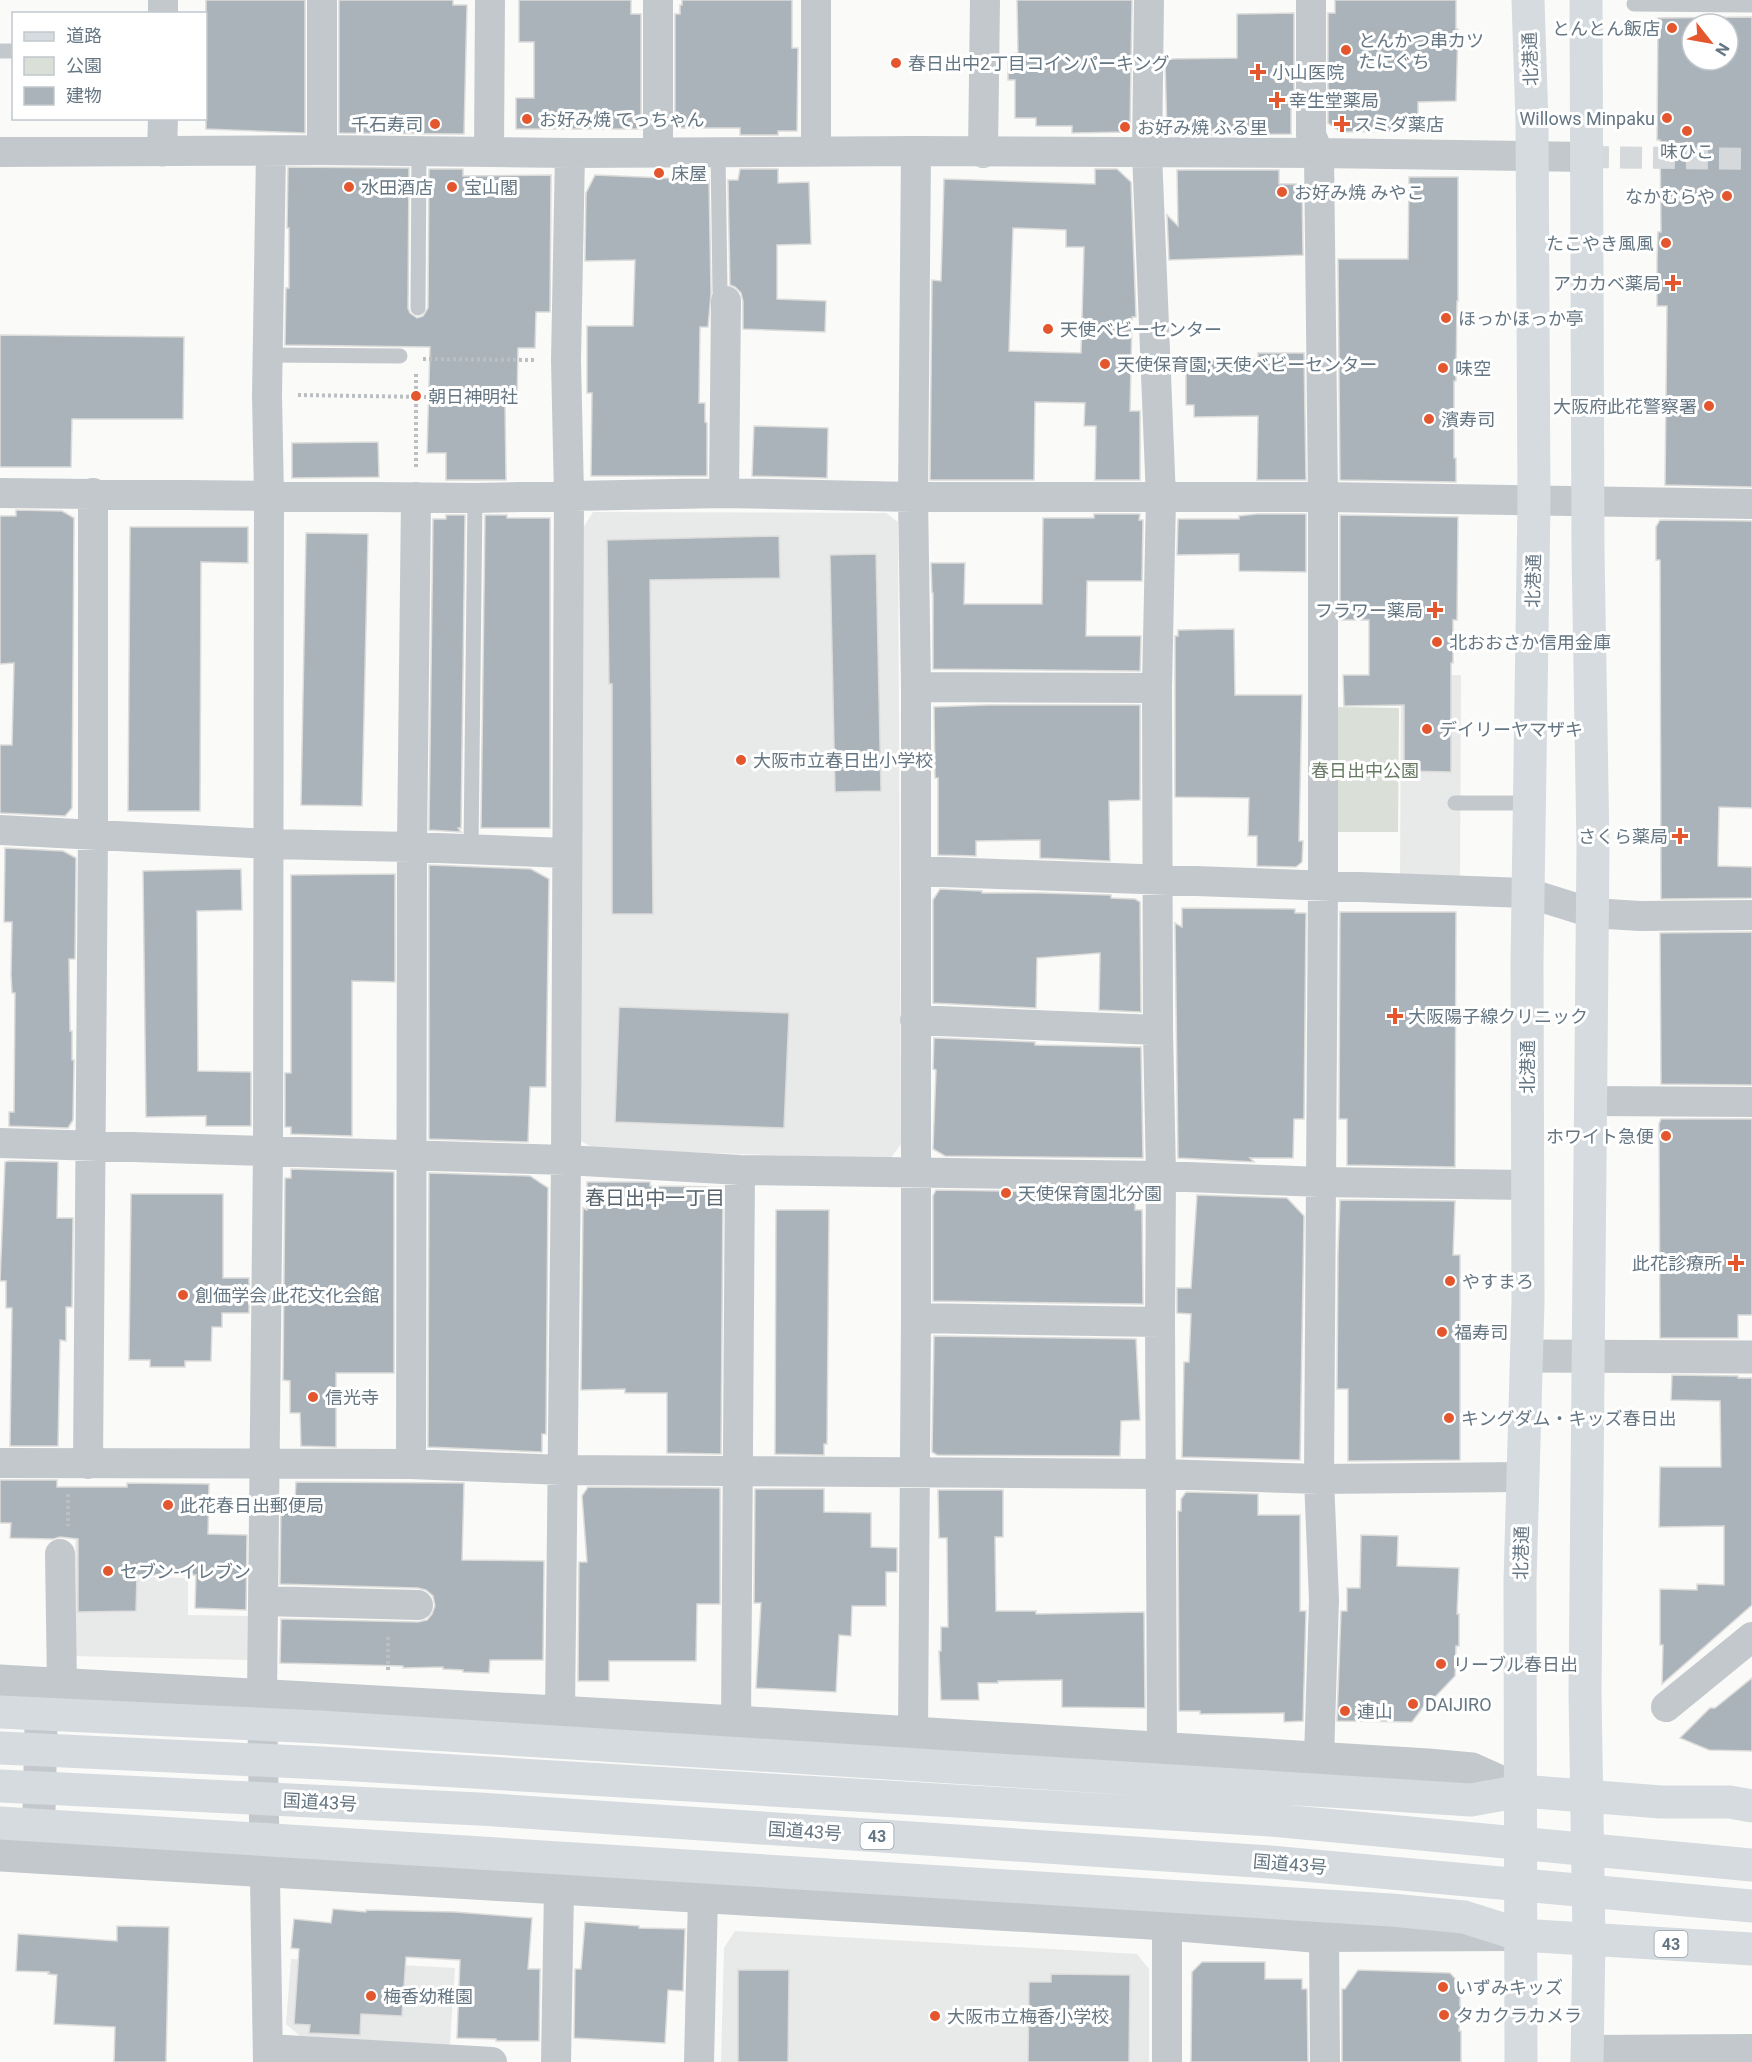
<svg xmlns="http://www.w3.org/2000/svg" width="1752" height="2062" viewBox="0 0 1752 2062" font-family="Roboto,'Noto Sans JP',sans-serif">
  <style>
    .built { fill: #e8e9e9 }
    .green { fill: #dadfd7 }
    .building { fill: #aab3b9; stroke: #dcdcda; stroke-width: 1.5; fill-rule: evenodd }
    .lines { fill: none; stroke-linecap: round; stroke-linejoin: round }
    .pedestrian-tunnel { stroke: #d5d9db; stroke-width: 22; stroke-dasharray: 22 11; stroke-linecap: butt }
    .path { stroke: #bbbfc2; stroke-width: 4; stroke-dasharray: 3 3; stroke-linecap: butt }
    .service { stroke: #c3c8cc; stroke-width: 15 }
    .minor { stroke: #c3c8cc; stroke-width: 30 }
    .tertiary { stroke: #c3c8cc; stroke-width: 33 }
    .primary { stroke: #d6dbdf; stroke-width: 33 }
    .trunk { stroke: #d6dbdf; stroke-width: 33 }
    .poi-dot { fill: #e4572e; stroke: #fff; stroke-width: 2 }
    .labels { text-anchor: middle; dominant-baseline: central; stroke-width: 6; stroke-linejoin: round; paint-order: stroke }
    .shield { fill: #fff; stroke: #939fa8; stroke-width: 1.5 }
    .shield-label { font-size: 16px; font-weight: bold; fill: #657683 }
    .poi-label { font-size: 18px; fill: #657683; stroke: #fff; text-anchor: start }
    .street-label { font-size: 18px; fill: #657683; stroke: #fff }
    .park-label { font-size: 18px; fill: #687a64; stroke: #fff }
    .neighbourhood-label { font-size: 20px; fill: #57646e; stroke: #fff }
  </style>
  <rect width="100%" height="100%" fill="#fafaf8"/>
  <!-- built -->
  <path class="built" d="M593,512L886,513L898,522L901,1144L890,1159L595,1149L581,1141L583,528Z
    M1401,675H1461L1460,881L1400,880Z
    M76,1525L143,1527L141,1577L188,1578V1615L250,1616L249,1660L72,1656Z
    M735,1931L1137,1954L1149,1969V2062H721L724,1948Z
    M291,1959L455,1968L450,2045L300,2036L286,2024Z"/>
  <!-- green -->
  <path class="green" d="M1333,707L1399,708L1398,832H1332Z"/>
  <!-- building -->
  <path class="building" d="M206,0H305V133L206,129Z
    M339,0H453V5H467L464,134L339,133Z
    M519,0H631V14H641V129H516V98H534V42H519Z
    M682,0H792V48H798L797,131H778V135H740V128H675V14H680V5H682Z
    M1017,0H1132L1130,129L1128,132L1072,133V126H1036V118H1015V80H1008V54L1018,53Z
    M1335,0H1456V29H1458L1456,101L1418,102V131L1341,132L1328,123V13H1335Z
    M1294,13V97L1291,95V134L1176,135V133H1167L1165,59L1237,58V14Z
    M1752,17V487L1665,485L1667,306H1657V259L1658,232H1661L1660,140H1657L1658,18ZM1692,24H1728V60H1692Z
    M288,167L409,168L408,308L410,313L417,318L423,316L428,308L429,169H463V176L551,175L550,312H536L535,348H518L517,403L505,404L506,480H446V453H427L430,347L285,345L286,288H289V228H287Z
    M740,169H778V183L809,182L811,244L777,245V299L826,301L825,332L743,329V301L741,293L735,287L730,285L728,180H738Z
    M1095,169H1117L1131,182L1136,317H1132L1130,411H1140V480H1095L1096,426H1084L1085,403L1035,402L1034,480H930L932,280L941,281L944,179L1095,184ZM1013,228L1066,230V247H1084L1081,353L1009,351Z
    M1177,170H1279V184H1302L1303,255L1169,260L1167,215L1178,226Z
    M595,175L709,180L711,294L708,327H700L699,403H705V422L707,423V476H591L592,393H587V326H633L635,260L585,261L586,193Z
    M1409,177H1458V301H1457L1456,381H1454V458H1456V482L1340,480L1338,259H1408Z
    M0,335L184,337L183,419H72L71,467H0Z
    M1258,353H1304L1306,480H1257L1258,416L1194,417V405H1186V360L1258,359Z
    M754,426L828,428L827,478L752,476Z
    M378,442L379,477L292,478V443Z
    M16,510L62,511L74,518L72,808L65,816L0,813V745H12L14,663L0,664V516H16Z
    M1094,514H1140L1139,520H1143L1142,581H1087V584L1086,636H1141L1140,671L933,669V593H932L931,563H965L964,604H1042L1043,518H1094Z
    M1257,514H1306V572L1239,571V554L1177,555L1178,519H1239V516Z
    M446,515H465L461,828H458L461,832L429,830L433,519H446Z
    M485,515H507V518H550V828H481Z
    M1340,515L1458,517L1457,620H1453V663H1451V772L1404,771V705L1344,706L1343,675H1369V620H1340Z
    M1660,520L1752,521V808L1719,807L1718,859V866L1752,867V898L1661,899L1660,560H1656V527Z
    M130,527H248V563L201,562L200,811H128Z
    M306,533L368,534L362,806L301,805Z
    M779,536L780,578L650,580L653,914H612V684H609L607,540Z
    M876,554L881,791L835,792L830,555Z
    M1234,629L1235,695H1302L1299,841H1303L1302,862L1296,867L1257,866V836H1248L1249,798L1175,797V636H1178V630Z
    M987,705H1140V800L1109,801L1110,861L1040,858V840L976,841V856L938,855V778H935L934,707Z
    M5,848L63,851L76,858L75,959H69L70,1031H72V1060H74L73,1120L68,1128L9,1126V1112H14L15,993H12L11,975L12,922H4Z
    M429,865L531,869L549,879L546,1087H530L528,1142L429,1139Z
    M241,869L242,910L197,911L198,1071L251,1072V1126H206V1116L146,1117L143,871Z
    M395,874V982L352,981V1136L291,1134V1127H285V1073H291V875Z
    M940,889L982,891V893H1040L1111,895V898L1135,899L1140,902L1141,1012L1099,1010L1100,953L1037,958L1036,1008L933,1003V900Z
    M1182,908L1295,909V913H1306L1304,1119H1294L1293,1158H1250L1254,1162L1178,1158L1175,923L1182,927Z
    M1340,912H1456L1455,1167L1347,1165V1119H1339Z
    M1752,932V1085L1661,1084L1660,933Z
    M619,1007L789,1013L784,1128L615,1122Z
    M934,1038L1035,1042V1045L1141,1047L1143,1158L945,1156L933,1149L936,1070L933,1069Z
    M1661,1119H1752V1315H1738V1338H1660L1659,1124Z
    M9,1161L58,1162L57,1218H73L72,1307H66V1341L60,1340L58,1446H10L12,1308H6V1281H0L5,1162Z
    M291,1169L394,1172V1373H336V1447L301,1446L300,1413H290V1381L283,1380L285,1178H291Z
    M429,1173L530,1176L548,1188L546,1434H542V1452L428,1447Z
    M587,1182H650V1186L723,1187L721,1454L667,1453V1393H625V1389L581,1390L583,1208L587,1210Z
    M936,1190L1135,1193V1210H1142L1143,1304L933,1301V1196Z
    M131,1194H223V1278H249V1313H222V1327H212L211,1361H185V1367H150V1360H129Z
    M1197,1195L1287,1198L1304,1216L1300,1460L1182,1457L1184,1362H1189L1191,1314L1177,1313V1288H1191Z
    M1340,1200L1455,1201L1453,1255H1460V1460L1348,1461V1389H1337L1338,1252Z
    M776,1210H829L827,1444H824V1455L775,1454Z
    M934,1336L1136,1339L1140,1420L1121,1421L1120,1456L937,1455L932,1452Z
    M1672,1375L1738,1376V1378H1752V1605L1662,1684L1663,1645H1660V1589L1697,1590V1584L1724,1585V1526L1659,1527L1660,1467H1721L1720,1401L1671,1400Z
    M0,1480H57V1487H127V1483L209,1484L208,1534L247,1535L246,1610L195,1608L196,1575H137L136,1611L78,1612V1539L60,1537L53,1539L10,1538L11,1523H0Z
    M296,1482L464,1483L462,1560L544,1561L543,1660H490L489,1673L463,1672V1670L443,1669V1667L403,1668V1666L280,1663L281,1619L418,1622L427,1620L432,1614L435,1606L433,1596L426,1590L418,1588L280,1584L281,1500L295,1499Z
    M588,1487L720,1488V1604H697L696,1661H609V1681H578L579,1562H587L582,1496Z
    M755,1489H824V1512L871,1513V1547L897,1548V1572H886V1606H852L851,1636L839,1635L836,1692L756,1688L761,1603H754Z
    M938,1490H1003V1537H995L996,1611H1036V1614L1144,1612L1145,1708L1062,1707V1680L998,1681V1683H978L979,1700H941L939,1651H941V1627H948L947,1538H939Z
    M1186,1492L1258,1494V1515H1300V1611H1306L1303,1721L1284,1722V1713L1200,1714V1711H1179L1178,1511H1181V1499Z
    M1361,1535L1398,1536L1397,1566L1459,1568L1457,1614H1459V1646H1456L1455,1676L1435,1697L1430,1698L1412,1722L1337,1721L1341,1611H1347V1588H1360Z
    M1752,1678V1751L1709,1750L1680,1738L1710,1708H1715Z
    M333,1909L366,1912V1910L455,1912L532,1918L528,1969H540L539,2041H496V2039L457,2038L460,1960L406,1957L402,2016L361,2014L360,2035L309,2033L310,2025L294,2024L299,1949L291,1948L294,1919L331,1923Z
    M585,1922L639,1926V1928L685,1929L683,1991L668,1990L665,2043L574,2038L575,1969H581Z
    M117,1926L169,1927L166,2062H114L115,2027L54,2024L57,1975L48,1974L49,1972L16,1971L18,1934L117,1941Z
    M1202,1962H1265V1979H1302V1989H1307L1308,2062H1191L1192,1972Z
    M738,1970H789L788,2062H738Z
    M1358,1970L1450,1973L1460,1984V2006H1461L1459,2031H1461V2062H1342V1989H1345Z
    M1051,1974L1130,1975L1129,2062H1028L1029,1982H1051Z"/>
  <g class="lines">
    <!-- pedestrian-tunnel -->
    <path class="pedestrian-tunnel" d="M1587,157L1752,159"/>
    <!-- path -->
    <path class="path" d="M423,359L536,360
      M416,374V469
      M298,395L426,397
      M68,1494V1526
      M388,1670V1635"/>
    <!-- service -->
    <path class="service" d="M1634,4L1752,5
      M0,51H14
      M718,152L720,292L726,301
      M418,308L419,151
      M268,355L400,356
      M1455,803H1529
      M471,849L475,498"/>
    <!-- minor -->
    <path class="minor" d="M816,0V152
      M1149,0L1147,153L1161,498L1157,688L1158,1030L1161,1176L1160,1322L1162,1748
      M1311,0V135L1319,153L1323,497V885L1319,1479L1324,1600L1319,1757
      M163,14V0
      M322,150V0
      M489,151L490,0
      M0,152L322,150L570,153L916,151L1319,153L1587,157
      M162,152L163,118
      M658,152V0
      M983,153L985,0
      M0,493L475,498L724,493L913,497H1323L1752,504
      M724,493L726,301
      M916,687L1157,688
      M0,830L269,844L412,847L566,853
      M916,871L1528,893L1592,913L1640,916L1752,915
      M915,1020L1158,1030
      M1591,1101L1752,1102
      M0,1143L566,1160L740,1170L1161,1176L1320,1182L1528,1185
      M916,1318L1160,1322
      M0,1463L411,1464L562,1470L1160,1474L1319,1479L1522,1477
      M88,1464L93,835V493
      M411,1464L412,847L416,497
      M60,1554L62,1685
      M263,1601L418,1605
      M1666,1707L1752,1637
      M560,1712L566,1160L569,496L566,360L570,153
      M736,1722L740,1170
      M913,1734L916,1318V687L913,497L916,151
      M1167,1924V2062
      M268,2049L492,2062
      M1587,2050L1752,2049
      M268,2062L262,1696L268,1150L269,496L267,395L271,151
      M556,2062L559,1889
      M699,2062L703,1897
      M1325,2062L1324,1937L1512,1936"/>
    <!-- tertiary -->
    <path class="tertiary" d="M1527,1356L1752,1357
      M0,1681L736,1722L1428,1765L1472,1769L1521,1791
      M38,1853L42,1685
      M0,1855L1167,1924L1324,1937"/>
    <!-- primary -->
    <path class="primary" d="M1586,0L1588,551L1593,847L1585,1693L1589,1940L1587,2062
      M1521,2062L1520,1581L1528,1303L1527,962L1534,501L1532,123L1528,0"/>
    <!-- trunk -->
    <path class="trunk" d="M0,1712L320,1727L1471,1800L1521,1791L1661,1802H1730L1752,1806
      M0,1748L322,1763L1271,1820L1752,1865
      M0,1786L479,1809L1270,1862L1752,1906
      M0,1823L1391,1910L1464,1917L1521,1935L1752,1949"/>
  </g>
  <!-- markers -->
  <g class="poi-dot">
    <circle cx="1672" cy="28" r="6"/>
    <circle cx="1346" cy="50" r="6"/>
    <circle cx="896" cy="63" r="6"/>
    <path d="M1255 63h6v6h6v6h-6v6h-6v-6h-6v-6h6z"/>
    <path d="M1274 91h6v6h6v6h-6v6h-6v-6h-6v-6h6z"/>
    <circle cx="1667" cy="118" r="6"/>
    <circle cx="527" cy="119" r="6"/>
    <circle cx="435" cy="124" r="6"/>
    <path d="M1339 115h6v6h6v6h-6v6h-6v-6h-6v-6h6z"/>
    <circle cx="1125" cy="127" r="6"/>
    <circle cx="1687" cy="131" r="6"/>
    <circle cx="659" cy="173" r="6"/>
    <circle cx="349" cy="187" r="6"/>
    <circle cx="452" cy="187" r="6"/>
    <circle cx="1282" cy="192" r="6"/>
    <circle cx="1727" cy="196" r="6"/>
    <circle cx="1666" cy="243" r="6"/>
    <path d="M1670 274h6v6h6v6h-6v6h-6v-6h-6v-6h6z"/>
    <circle cx="1446" cy="318" r="6"/>
    <circle cx="1048" cy="329" r="6"/>
    <circle cx="1105" cy="364" r="6"/>
    <circle cx="1443" cy="368" r="6"/>
    <circle cx="416" cy="396" r="6"/>
    <circle cx="1709" cy="406" r="6"/>
    <circle cx="1429" cy="419" r="6"/>
    <path d="M1432 601h6v6h6v6h-6v6h-6v-6h-6v-6h6z"/>
    <circle cx="1437" cy="642" r="6"/>
    <circle cx="1427" cy="729" r="6"/>
    <circle cx="741" cy="760" r="6"/>
    <path d="M1677 827h6v6h6v6h-6v6h-6v-6h-6v-6h6z"/>
    <path d="M1392 1007h6v6h6v6h-6v6h-6v-6h-6v-6h6z"/>
    <circle cx="1666" cy="1136" r="6"/>
    <circle cx="1006" cy="1193" r="6"/>
    <path d="M1733 1254h6v6h6v6h-6v6h-6v-6h-6v-6h6z"/>
    <circle cx="1450" cy="1281" r="6"/>
    <circle cx="183" cy="1295" r="6"/>
    <circle cx="1442" cy="1332" r="6"/>
    <circle cx="313" cy="1397" r="6"/>
    <circle cx="1449" cy="1418" r="6"/>
    <circle cx="168" cy="1505" r="6"/>
    <circle cx="108" cy="1571" r="6"/>
    <circle cx="1441" cy="1664" r="6"/>
    <circle cx="1413" cy="1704" r="6"/>
    <circle cx="1345" cy="1711" r="6"/>
    <circle cx="1443" cy="1987" r="6"/>
    <circle cx="371" cy="1996" r="6"/>
    <circle cx="1444" cy="2015" r="6"/>
    <circle cx="935" cy="2016" r="6"/>
  </g>
  <g class="labels">
    <!-- shield labels -->
    <g class="shield">
      <rect x="860.5" y="1823" width="33" height="26" rx="4.5"/>
      <rect x="1654.5" y="1931" width="33" height="26" rx="4.5"/>
    </g>
    <g class="shield-label">
      <text x="877" y="1836">43</text>
      <text x="1671" y="1944">43</text>
    </g>
    <!-- poi labels -->
    <g class="poi-label">
      <text x="1660" y="28" text-anchor="end">とんとん飯店</text>
      <text x="1358" y="40">とんかつ串カツ<tspan x="1358" dy="21">たにぐち</tspan></text>
      <text x="908" y="63">春日出中2丁目コインパーキング</text>
      <text x="1272" y="72">小山医院</text>
      <text x="1289" y="100">幸生堂薬局</text>
      <text x="1655" y="118" text-anchor="end">Willows Minpaku</text>
      <text x="539" y="119">お好み焼 てっちゃん</text>
      <text x="423" y="124" text-anchor="end">千石寿司</text>
      <text x="1354" y="124">スミダ薬店</text>
      <text x="1137" y="127">お好み焼 ふる里</text>
      <text x="1687" y="151" text-anchor="middle">味ひこ</text>
      <text x="671" y="173">床屋</text>
      <text x="361" y="187">水田酒店</text>
      <text x="464" y="187">宝山閣</text>
      <text x="1294" y="192">お好み焼 みやこ</text>
      <text x="1715" y="196" text-anchor="end">なかむらや</text>
      <text x="1654" y="243" text-anchor="end">たこやき風風</text>
      <text x="1661" y="283" text-anchor="end">アカカベ薬局</text>
      <text x="1458" y="318">ほっかほっか亭</text>
      <text x="1060" y="329">天使ベビーセンター</text>
      <text x="1117" y="364">天使保育園; 天使ベビーセンター</text>
      <text x="1455" y="368">味空</text>
      <text x="428" y="396">朝日神明社</text>
      <text x="1697" y="406" text-anchor="end">大阪府此花警察署</text>
      <text x="1441" y="419">濱寿司</text>
      <text x="1423" y="610" text-anchor="end">フラワー薬局</text>
      <text x="1449" y="642">北おおさか信用金庫</text>
      <text x="1439" y="729">デイリーヤマザキ</text>
      <text x="753" y="760">大阪市立春日出小学校</text>
      <text x="1668" y="836" text-anchor="end">さくら薬局</text>
      <text x="1408" y="1016">大阪陽子線クリニック</text>
      <text x="1654" y="1136" text-anchor="end">ホワイト急便</text>
      <text x="1018" y="1193">天使保育園北分園</text>
      <text x="1722" y="1263" text-anchor="end">此花診療所</text>
      <text x="1462" y="1281">やすまろ</text>
      <text x="195" y="1295">創価学会 此花文化会館</text>
      <text x="1454" y="1332">福寿司</text>
      <text x="325" y="1397">信光寺</text>
      <text x="1461" y="1418">キングダム・キッズ春日出</text>
      <text x="180" y="1505">此花春日出郵便局</text>
      <text x="120" y="1571">セブン-イレブン</text>
      <text x="1453" y="1664">リーブル春日出</text>
      <text x="1425" y="1704">DAIJIRO</text>
      <text x="1357" y="1711">連山</text>
      <text x="1455" y="1987">いずみキッズ</text>
      <text x="383" y="1996">梅香幼稚園</text>
      <text x="1456" y="2015">タカクラカメラ</text>
      <text x="947" y="2016">大阪市立梅香小学校</text>
    </g>
    <!-- street labels -->
    <g class="street-label">
      <text transform="translate(1530 59) rotate(-92)">北港通</text>
      <text transform="translate(1533 581) rotate(-89)">北港通</text>
      <text transform="translate(1527 1067) rotate(-90)">北港通</text>
      <text transform="translate(1521 1553) rotate(-89)">北港通</text>
      <text transform="translate(320 1802) rotate(3)">国道43号</text>
      <text transform="translate(805 1831) rotate(4)">国道43号</text>
      <text transform="translate(1290 1864) rotate(5)">国道43号</text>
    </g>
    <!-- park labels -->
    <g class="park-label">
      <text x="1365" y="770">春日出中公園</text>
    </g>
    <!-- neighbourhood labels -->
    <g class="neighbourhood-label">
      <text x="655" y="1198">春日出中一丁目</text>
    </g>
  </g>
  <!-- legend -->
  <rect x="12" y="12" width="195" height="108" fill="#ffffff" stroke="#c1c8cd" stroke-width="1.5"/>
  <rect x="24" y="32" width="30" height="9" fill="#d6dbdf" stroke="#c1c8cd" stroke-width="1.5"/>
  <text x="66" y="42" font-size="18" fill="#657683">道路</text>
  <rect x="24" y="57" width="30" height="18" fill="#dadfd7" stroke="#c1c8cd" stroke-width="1.5"/>
  <text x="66" y="72" font-size="18" fill="#657683">公園</text>
  <rect x="24" y="87" width="30" height="18" fill="#aab3b9" stroke="#c1c8cd" stroke-width="1.5"/>
  <text x="66" y="102" font-size="18" fill="#657683">建物</text>
  <!-- north arrow -->
  <g transform="translate(1710 42) rotate(121)"><circle r="28" fill="#ffffff" stroke="#c1c8cd" stroke-width="1.5"/>
  <path d="M0-4.5L10 22L0 15L-10 22Z" fill="#e4572e"/>
  <text y="-9" font-size="16" font-weight="bold" text-anchor="middle" fill="#657683">N</text>
  </g>
</svg>
